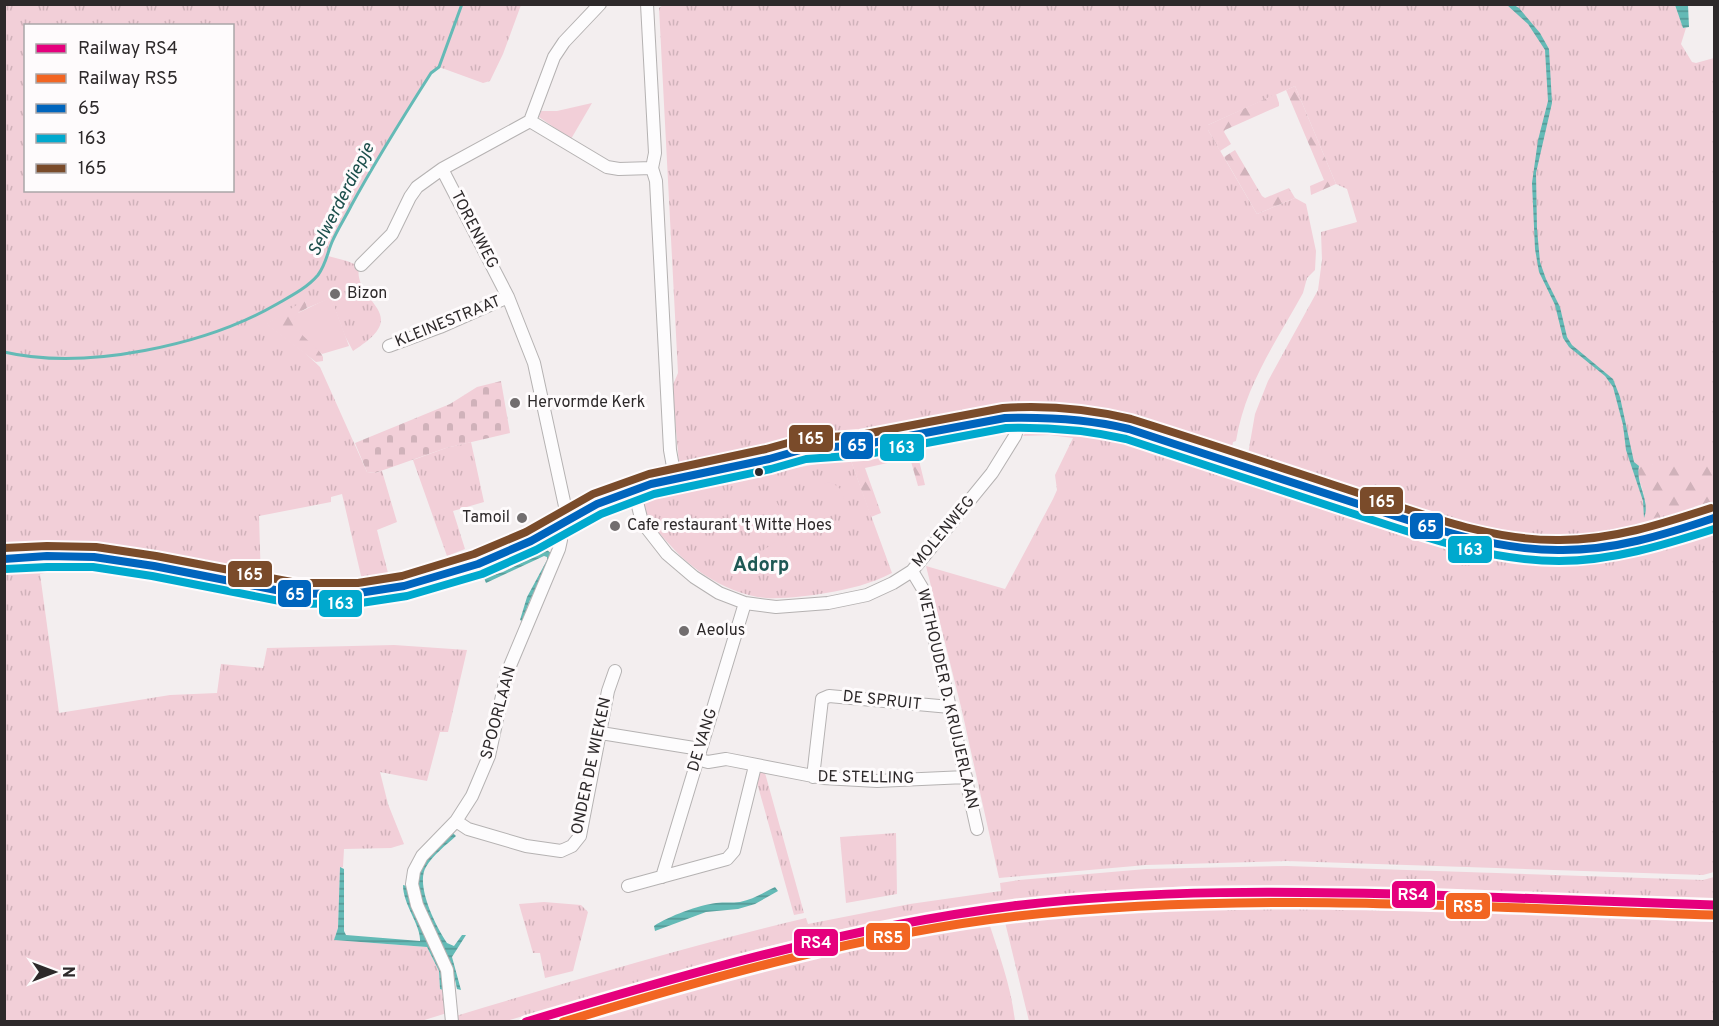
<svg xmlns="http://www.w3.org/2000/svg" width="1719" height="1026" viewBox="0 0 1719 1026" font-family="Overpass,sans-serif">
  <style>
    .grass { fill: url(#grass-tufts); fill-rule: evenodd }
    .forest { fill: url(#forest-firs) }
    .cemetery { fill: url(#cemetery-stones) }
    .park { fill: #f2cfd8 }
    .water { fill: url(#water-rules) }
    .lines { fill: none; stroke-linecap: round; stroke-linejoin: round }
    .stream { stroke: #64bab6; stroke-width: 3 }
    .minor-casing { stroke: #b5b2b2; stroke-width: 14 }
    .major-casing { stroke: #b5b2b2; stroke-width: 17 }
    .minor { stroke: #fdfcfd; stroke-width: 12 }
    .major { stroke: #fdfcfd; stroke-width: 15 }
    .bus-1-casing { stroke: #fefbfc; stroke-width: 12 }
    .bus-2-casing { stroke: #fefbfc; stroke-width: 12 }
    .bus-3-casing { stroke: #fefbfc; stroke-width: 12 }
    .bus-1 { stroke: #0065bd; stroke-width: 8 }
    .bus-2 { stroke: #00a9ce; stroke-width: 8 }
    .bus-3 { stroke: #7a4b2a; stroke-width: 8 }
    .rail-1-casing { stroke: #fefbfc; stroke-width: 14 }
    .rail-2-casing { stroke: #fefbfc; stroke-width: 14 }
    .rail-1 { stroke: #e5007d; stroke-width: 9 }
    .rail-2 { stroke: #f26522; stroke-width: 9 }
    .poi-dot { fill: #726e6f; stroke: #fefbfc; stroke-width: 2 }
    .bus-dot { fill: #2d292a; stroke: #fefbfc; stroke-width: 2 }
    .labels { text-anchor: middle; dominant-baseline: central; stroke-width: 6; stroke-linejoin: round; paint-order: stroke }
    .street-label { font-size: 16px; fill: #2d292a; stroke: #fefbfc }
    .poi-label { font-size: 16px; fill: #2d292a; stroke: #fefbfc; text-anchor: start }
    .water-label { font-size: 18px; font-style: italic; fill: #1c4f4c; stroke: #fefbfc }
    .quarter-label { font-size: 20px; font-weight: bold; fill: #1e5854; stroke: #fefbfc }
    .line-badge { stroke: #fefbfc; stroke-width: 2 }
    .badge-label { font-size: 16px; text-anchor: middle; font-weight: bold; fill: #fff }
  </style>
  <defs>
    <pattern id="grass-tufts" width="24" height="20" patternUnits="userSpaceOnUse" patternTransform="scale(1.5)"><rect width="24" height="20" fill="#f2cfd8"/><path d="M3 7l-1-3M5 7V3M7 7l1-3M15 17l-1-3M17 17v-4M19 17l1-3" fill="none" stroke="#d0b2ba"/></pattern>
    <pattern id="forest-firs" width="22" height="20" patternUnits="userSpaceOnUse" patternTransform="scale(1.5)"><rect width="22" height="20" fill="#f2cfd8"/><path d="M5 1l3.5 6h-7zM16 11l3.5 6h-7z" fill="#d0b2ba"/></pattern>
    <pattern id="cemetery-stones" width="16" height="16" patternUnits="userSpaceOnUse" patternTransform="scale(1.5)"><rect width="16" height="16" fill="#f2cfd8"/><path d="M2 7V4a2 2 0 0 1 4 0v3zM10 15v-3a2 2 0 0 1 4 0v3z" fill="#d0b2ba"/></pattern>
    <pattern id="water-rules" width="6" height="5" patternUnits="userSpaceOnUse" patternTransform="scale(1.5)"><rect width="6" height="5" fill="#64bab6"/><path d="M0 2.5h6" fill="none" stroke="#539794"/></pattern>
  </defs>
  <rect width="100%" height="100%" fill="#f3eeef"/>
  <!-- grass -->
  <path class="grass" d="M664,4L1675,5L1683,28H1686L1681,44L1692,62L1696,63L1714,58V464H1653L1637,477L1644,495L1697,507L1714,501V513L1625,538L1566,544L1516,542L1464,531L1247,460L1255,414L1268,381L1318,290L1322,260L1321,232L1357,222L1347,189L1336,184L1295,86L1208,125V130L1257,214L1295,198L1306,204L1316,251L1315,270L1307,278L1303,293C1276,342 1245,385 1236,441L1233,442L1231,454C1186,439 1138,420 1091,413C1009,402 927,425 847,440L845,430L679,463L672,387L678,373L659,8Z
    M4,5H521L503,54L490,81L483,83L439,67L431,73L389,138L332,243L328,256L347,261L359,266C352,304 416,312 353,351L345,336L331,298L307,308L305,301L267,324L305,353L320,367L367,472L375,473L382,471L397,522L377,530L389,577L362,580L342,494L331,497V502L259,516L261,582C218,572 174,559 130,553C88,547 46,549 5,551ZM26,26H232V190H26Z
    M1002,424L1005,433L850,458L892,573C871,584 849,589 826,593C808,596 785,599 766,598C731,595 694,572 671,546C657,531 646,520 642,500L721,482L849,458V452Z
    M1033,424H1062L1131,437L1533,555L1714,524V872L1703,875L1287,861L1146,865L999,878L962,711L926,566L1005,589L1053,499L1057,490L1055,475L1073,438L1050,435L1023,436Z
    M471,442L484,502L453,511L465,549L447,556L413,460L446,448Z
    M44,564L45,573L40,574L59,713L170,695L217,693L221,664L263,668L267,648L394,645L467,650L448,732H440L427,781L380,772L388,804L404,844L391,848L344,849L343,867L340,868L338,928L334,940L427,947L439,971L440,989L443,990L447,1013L418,1022H5V567Z
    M754,772L765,773L804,913L794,915Z
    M896,833L897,894L846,903L840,837Z
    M1287,866L1703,880L1714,877V900L1279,885L1185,886L1023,899L923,913L823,933L737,954L506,1021H456V1016C572,981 688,946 806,918L808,924L910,904L1001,891L1000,883L1019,880L1146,869Z
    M544,902L581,905L588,912L573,971L545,978L540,953H533L519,904Z
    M1229,902L1352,903L1714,916V1021H1029L1004,918L1118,906Z
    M988,920C999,954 1011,986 1015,1021H563C639,999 714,976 791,957C856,941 922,930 988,920Z"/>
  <!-- forest -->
  <path class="forest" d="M1295,86L1336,184L1311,195L1310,186L1324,180L1286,90Z
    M1276,94L1279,103V106L1225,130L1224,132L1231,144L1220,151L1208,130V125Z
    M1235,150L1262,196L1265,198L1289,188L1295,198L1257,214L1224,157Z
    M305,300L307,308L298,313L323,357V361L316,362L266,324Z
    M916,448L925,485L918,486L910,458L865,468L881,513L871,517L850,458Z
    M1653,464H1714V501L1644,521V495L1636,468Z"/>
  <!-- cemetery -->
  <path class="cemetery" d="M501,381L510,433L446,448L375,473L367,472L355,443L450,404L477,387Z"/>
  <!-- park -->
  <path class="park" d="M592,103L571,139L539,117L541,111H557Z
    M331,297L349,346L322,354L296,329L293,322L298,313Z
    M827,482L834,484L844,492L843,503L835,507L823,496V485Z
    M772,500L776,501L781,510V519L769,530L764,531L763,526L767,525L769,512L772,510Z
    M781,538L788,549L769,562L762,551Z"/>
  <!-- water -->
  <path class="water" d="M1507,5H1514L1519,8L1540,33L1549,49L1552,103L1536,173L1537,229L1540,262L1546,279L1560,307L1567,337L1572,345L1613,379L1620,397L1634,462L1639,466C1635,483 1651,501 1644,518L1643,501L1626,450L1623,425L1613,387L1605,376L1569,347L1563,338L1555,305L1539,272L1535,249L1532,183L1538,140L1548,101L1545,50L1528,24Z
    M1675,5H1688L1689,27L1683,28Z
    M547,550L552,554V557L530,600L522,621L520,620L527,597L547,560V557L544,556L486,583L484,578L503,572Z
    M453,833L456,836C446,845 433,855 426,867C415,885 436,927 447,943L454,946L462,935H466L452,957L461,990L457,989C455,980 453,970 450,962C438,930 402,892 426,858C433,849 445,841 453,833Z
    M340,867L344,869V931L346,935L420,941C421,925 403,905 403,885L407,886L443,973V990L440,989L439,971L427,947L334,940L338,928Z
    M775,887L778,891L755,904L738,909L706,912L655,931L654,926C669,916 699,905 716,903C724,902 732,903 740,902C753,899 763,893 775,887Z"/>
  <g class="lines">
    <!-- stream -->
    <path class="stream" d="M4,352C86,371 206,345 277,304C291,296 307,288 318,275C326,264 327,254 332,242C337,230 345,218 351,206C376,160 403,117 431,73L439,67L462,4"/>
    <defs>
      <path id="minor" d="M647,4L655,153L652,168L656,181L670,450L675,478
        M530,121L607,167L619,169L652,168
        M361,265L392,234L410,197L417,187L442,169
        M389,346L440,327L508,297
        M634,490L642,522L667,554L694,577L719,593L745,603L776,607L828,603L867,595L893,583L912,571L992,473L1015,436L1018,427V417
        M568,520L534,363L508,297L442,169L530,121L554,57L564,42L600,4
        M912,571L924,591L977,829
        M601,733L700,749
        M697,759L708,762L726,759L823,778L877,781L966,777
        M813,777L822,699L829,696L950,707
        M456,821L468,829L526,846L561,851L572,846L580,836L608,691L615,671
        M662,877L745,603
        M628,886L727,859L734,851L755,766
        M452,1022L447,970L417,905L412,884L414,871L422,856L456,821L472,796L489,756L507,673L559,549L561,540L555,527"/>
      <path id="major" d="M4,559L47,556L94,557L154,566L296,594L359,593L404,586L478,564L531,541L597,504L651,484L769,459L804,449L861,445L1005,418C1047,416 1088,418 1129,429L1435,529C1469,539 1503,548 1538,550C1598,554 1658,537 1714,518"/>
    </defs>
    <!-- minor casing -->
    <use href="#minor" class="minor-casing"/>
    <!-- major casing -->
    <use href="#major" class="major-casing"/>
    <!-- minor -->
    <use href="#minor" class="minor"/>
    <!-- major -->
    <use href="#major" class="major"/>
    <defs>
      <path id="bus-1" d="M4,559L47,556L94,557L154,566L296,594L359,593L404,586L478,564L531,541L597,504L651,484L769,459L804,449L861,445L1005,418C1047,417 1088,419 1129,429C1204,454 1279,478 1355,503C1421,524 1488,550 1558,550C1612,551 1664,535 1714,518"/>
      <path id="bus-2" d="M5,569L47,567H93L152,576L295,604L361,603L407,596L482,574L536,550L601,514L654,494L771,469L806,459L863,455L1006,428C1047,427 1086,430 1126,439C1201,464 1276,488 1351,513C1419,535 1487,561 1559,561C1612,561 1664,545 1714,529"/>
      <path id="bus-3" d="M4,548L47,546L96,547L156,556L297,583H358L402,576L474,554L526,532L593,494L649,474L766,449L802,439L860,435L1003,408C1046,405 1089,409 1131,419C1208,443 1285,469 1361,494C1425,515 1491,541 1560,540C1612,540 1662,524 1711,508"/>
    </defs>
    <!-- bus-1 casing -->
    <use href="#bus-1" class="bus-1-casing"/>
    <!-- bus-2 casing -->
    <use href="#bus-2" class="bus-2-casing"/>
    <!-- bus-3 casing -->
    <use href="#bus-3" class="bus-3-casing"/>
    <!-- bus-1 -->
    <use href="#bus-1" class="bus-1"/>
    <!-- bus-2 -->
    <use href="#bus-2" class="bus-2"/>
    <!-- bus-3 -->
    <use href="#bus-3" class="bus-3"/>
    <defs>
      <path id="rail-1" d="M526,1022C686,974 847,927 1013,906C1152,889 1291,891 1430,895C1525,898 1619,902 1714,905"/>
      <path id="rail-2" d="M563,1022C712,977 863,934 1018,916C1249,890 1482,908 1714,915"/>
    </defs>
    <!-- rail-1 casing -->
    <use href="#rail-1" class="rail-1-casing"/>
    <!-- rail-2 casing -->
    <use href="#rail-2" class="rail-2-casing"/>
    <!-- rail-1 -->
    <use href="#rail-1" class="rail-1"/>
    <!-- rail-2 -->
    <use href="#rail-2" class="rail-2"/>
  </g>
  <!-- markers -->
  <g class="poi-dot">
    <circle cx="335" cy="294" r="6"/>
    <circle cx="515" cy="403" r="6"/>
    <circle cx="522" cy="518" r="6"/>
    <circle cx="615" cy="526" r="6"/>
    <circle cx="684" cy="631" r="6"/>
  </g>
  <circle class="bus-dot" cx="759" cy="472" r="5"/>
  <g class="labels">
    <!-- street labels -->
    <g class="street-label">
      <text transform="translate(474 230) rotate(63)">TORENWEG</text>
      <text transform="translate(448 322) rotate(-22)">KLEINESTRAAT</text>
      <text transform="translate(944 532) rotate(-50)">MOLENWEG</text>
      <text transform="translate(947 699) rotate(77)">WETHOUDER D. KRUIJERLAAN</text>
      <text transform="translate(882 701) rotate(6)">DE SPRUIT</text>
      <text transform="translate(499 713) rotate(-75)">SPOORLAAN</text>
      <text transform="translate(703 740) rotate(-73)">DE VANG</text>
      <text transform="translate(592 766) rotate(-78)">ONDER DE WIEKEN</text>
      <text transform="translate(866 778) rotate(1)">DE STELLING</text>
    </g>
    <!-- poi labels -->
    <g class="poi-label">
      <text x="347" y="294">Bizon</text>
      <text x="527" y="403">Hervormde Kerk</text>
      <text x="510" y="518" text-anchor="end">Tamoil</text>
      <text x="627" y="526">Cafe restaurant 't Witte Hoes</text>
      <text x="696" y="631">Aeolus</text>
    </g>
    <!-- water labels -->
    <g class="water-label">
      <text transform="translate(342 200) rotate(-63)">Selwerderdiepje</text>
    </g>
    <!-- quarter labels -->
    <g class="quarter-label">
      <text x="761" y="566">Adorp</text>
    </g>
  </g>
  <g class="line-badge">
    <rect x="788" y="424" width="46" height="29" rx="6" fill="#7a4b2a"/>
    <rect x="840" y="431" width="34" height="29" rx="6" fill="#0065bd"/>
    <rect x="879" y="433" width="46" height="29" rx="6" fill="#00a9ce"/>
    <rect x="1359" y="486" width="45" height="29" rx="6" fill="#7a4b2a"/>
    <rect x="1409" y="512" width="35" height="28" rx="6" fill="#0065bd"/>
    <rect x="1447" y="535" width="46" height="29" rx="6" fill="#00a9ce"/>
    <rect x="227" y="560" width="46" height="28" rx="6" fill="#7a4b2a"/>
    <rect x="277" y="579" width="35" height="29" rx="6" fill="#0065bd"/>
    <rect x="318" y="589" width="45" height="29" rx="6" fill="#00a9ce"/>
    <rect x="1391" y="880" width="45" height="29" rx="6" fill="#e5007d"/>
    <rect x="1445" y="892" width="46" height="28" rx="6" fill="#f26522"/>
    <rect x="865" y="922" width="46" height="29" rx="6" fill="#f26522"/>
    <rect x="793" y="928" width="46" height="29" rx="6" fill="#e5007d"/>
  </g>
  <g class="badge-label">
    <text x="811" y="444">165</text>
    <text x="857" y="451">65</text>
    <text x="902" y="453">163</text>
    <text x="1382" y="507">165</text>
    <text x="1427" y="532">65</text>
    <text x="1470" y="555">163</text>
    <text x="250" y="580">165</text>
    <text x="295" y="600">65</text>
    <text x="341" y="609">163</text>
    <text x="1413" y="900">RS4</text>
    <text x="1468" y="912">RS5</text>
    <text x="888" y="943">RS5</text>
    <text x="816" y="948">RS4</text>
  </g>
  <!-- border -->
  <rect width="1719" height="1026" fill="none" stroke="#2d292a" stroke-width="12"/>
  <!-- legend -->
  <rect x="24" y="24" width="210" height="168" fill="#fefbfc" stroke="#aaa7a8" stroke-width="1.5"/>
  <rect x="36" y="44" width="30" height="9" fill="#e5007d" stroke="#aaa7a8" stroke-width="1.5"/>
  <text x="78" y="54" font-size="18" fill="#2d292a">Railway RS4</text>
  <rect x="36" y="74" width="30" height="9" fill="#f26522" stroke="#aaa7a8" stroke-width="1.5"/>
  <text x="78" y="84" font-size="18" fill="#2d292a">Railway RS5</text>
  <rect x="36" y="104" width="30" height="9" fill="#0065bd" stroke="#aaa7a8" stroke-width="1.5"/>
  <text x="78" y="114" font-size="18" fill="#2d292a">65</text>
  <rect x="36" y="134" width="30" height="9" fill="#00a9ce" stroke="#aaa7a8" stroke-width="1.5"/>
  <text x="78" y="144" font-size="18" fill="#2d292a">163</text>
  <rect x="36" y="164" width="30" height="9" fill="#7a4b2a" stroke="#aaa7a8" stroke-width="1.5"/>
  <text x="78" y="174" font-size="18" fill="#2d292a">165</text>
  <!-- north arrow -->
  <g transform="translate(54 972) rotate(90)" stroke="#fefbfc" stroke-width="4.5" paint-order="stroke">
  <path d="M0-4.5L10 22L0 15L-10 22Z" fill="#2d292a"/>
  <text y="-9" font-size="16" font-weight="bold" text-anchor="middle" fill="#2d292a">N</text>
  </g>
</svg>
